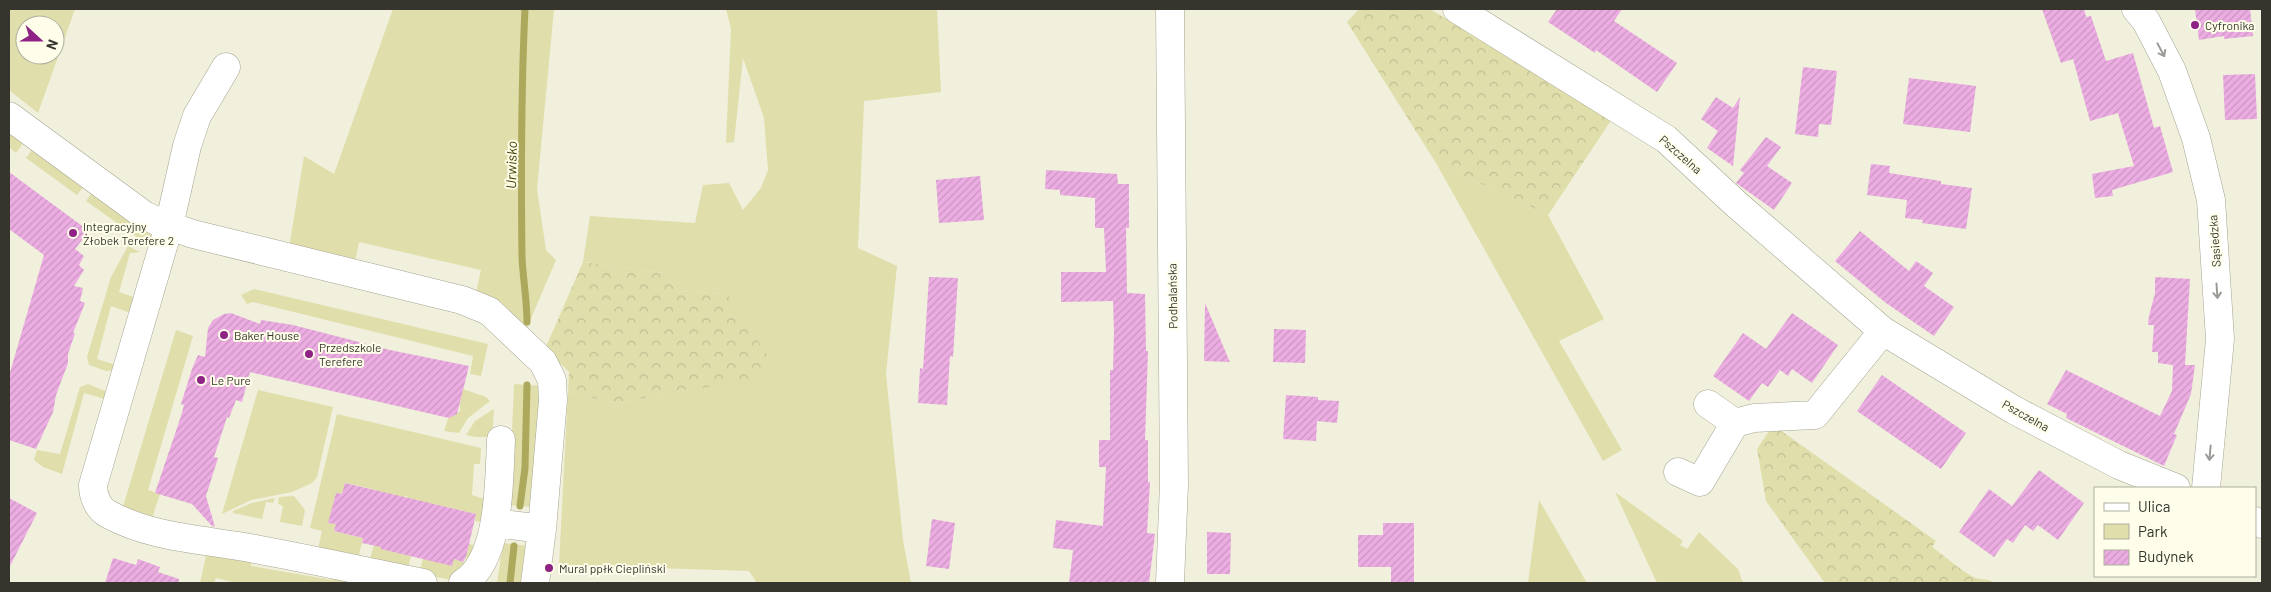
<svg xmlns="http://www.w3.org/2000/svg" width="2271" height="592" viewBox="0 0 2271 592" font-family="Barlow,sans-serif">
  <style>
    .green { fill: #e0deab; fill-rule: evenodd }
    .forest { fill: url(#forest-crowns) }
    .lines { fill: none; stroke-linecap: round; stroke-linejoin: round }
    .stream { stroke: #aca85c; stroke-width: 7 }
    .building { fill: url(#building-hatch) }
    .street-casing { stroke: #a5a593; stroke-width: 29 }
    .street { stroke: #fff; stroke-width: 28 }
    .oneway { stroke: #9a9a96 }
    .poi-dot { fill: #8e2285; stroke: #fefeea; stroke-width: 2 }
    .labels { text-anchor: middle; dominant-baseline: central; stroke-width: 4; stroke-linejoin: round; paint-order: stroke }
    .poi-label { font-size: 12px; fill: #35352e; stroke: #fefeea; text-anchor: start }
    .street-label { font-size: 12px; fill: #35352e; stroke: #fefeea }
    .water-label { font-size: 14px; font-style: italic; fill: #423f00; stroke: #fefeea }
  </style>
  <defs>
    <pattern id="forest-crowns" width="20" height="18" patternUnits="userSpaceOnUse" patternTransform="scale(1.25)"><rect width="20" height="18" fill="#e0deab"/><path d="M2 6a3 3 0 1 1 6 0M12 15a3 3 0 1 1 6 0" fill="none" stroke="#c1bf93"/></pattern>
    <pattern id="building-hatch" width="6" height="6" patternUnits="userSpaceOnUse" patternTransform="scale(1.25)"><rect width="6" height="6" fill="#ecade2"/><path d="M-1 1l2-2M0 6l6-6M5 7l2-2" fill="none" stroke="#cb95c2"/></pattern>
  </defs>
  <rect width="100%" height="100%" fill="#f0f0dc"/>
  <!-- green -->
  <path class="green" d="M9,9H75L38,113L9,90ZM25,25H55V55H25Z
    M393,9H554L537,189L546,250L556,260L527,328L476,293L481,270L359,242L355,262L289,248L304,156L334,174Z
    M726,9H937L941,92L864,101L858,248L897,266L886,374L903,540L911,583H757L749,571L559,565L568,393L619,403L686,390L727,294L678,291L664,273L583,262L590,216L695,223L703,185L729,183L743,210L761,188L768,170L764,118L743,58L734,142L726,143L731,29Z
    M9,130L24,142L16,153L9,147Z
    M34,147L85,185L77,195L26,158Z
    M1436,163L1548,215L1604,319L1559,341L1622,450L1603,461Z
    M93,191L150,232L152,235L151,247L86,201Z
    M128,246L140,252L130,253L119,292L136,298L131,313L111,306L97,359L116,365L113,370L106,371L89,365L87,357L111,277Z
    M254,289L488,344L481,376L470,374L473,356L253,302L247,304L241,295Z
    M176,330L193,336L148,490L160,494L152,518L122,510Z
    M88,384L105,391L107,393L105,399L84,393L62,474L43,467L34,460L37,450L60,454L80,387Z
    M514,384L542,386L533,507L509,505Z
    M463,389L486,397L490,401L468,418L459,433L444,431L449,416H454L460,411V403Z
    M258,390L333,407L317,477L312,483L292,492L251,500L222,514Z
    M494,409L492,437H475L466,435L475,421Z
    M337,414L481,448L480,464H474L472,495L484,499L487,523L475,521L476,514L434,504L433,509L416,505L417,498L414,504L406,502L407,496H405L403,502L394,500L395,493L392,499L375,495L376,490L346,483L342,494L336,493L329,523L336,524L334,531L363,538L358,559L318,549L322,531L310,528Z
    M1615,492L1683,541L1680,545L1687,549L1699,532L1738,569L1743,583H1657Z
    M294,496L305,510L302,526L280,522L283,506L278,504L279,497Z
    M275,498L273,503L266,502L262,519L233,513V511L252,503Z
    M1539,500L1587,583H1528Z
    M375,541L382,542L381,549H413L407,571L369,563Z
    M503,543L528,546L522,583H497Z
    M469,544L478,546L477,554L451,580L419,573L425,552L465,562Z
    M207,551L252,556L251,566L332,580L335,572L369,583H237L216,578L214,583H200Z"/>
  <!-- forest -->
  <path class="forest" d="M1359,9H1430L1612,119L1548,215L1436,163L1347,22Z
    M583,262L664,273L678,291L727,294L768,356L759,381L686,390L619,403L568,393L569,372L545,349Z
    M1773,425L1936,541L1932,547C1942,554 1965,574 1976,578C1983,580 1987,578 1994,583H1825L1766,501L1757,449Z"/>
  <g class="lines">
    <!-- stream -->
    <path class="stream" d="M525,9C521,91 521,174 522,257C523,279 527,300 527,322
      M520,506L525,468L527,385
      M510,583L514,546"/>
  </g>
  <!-- building -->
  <path class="building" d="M1557,9H1622L1614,21L1677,63L1657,92L1596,50L1595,53L1548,22Z
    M2042,9H2084L2086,17L2091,16L2106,61L2133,53L2154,128L2160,126L2173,172L2112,190L2113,196L2095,198L2092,174L2134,166L2118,113L2090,121L2073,59L2061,63Z
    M2195,9H2250L2253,36L2224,39V36L2199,40Z
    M1803,67L1837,71L1831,125L1819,124L1818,137L1795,134Z
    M2255,74L2257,119L2225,120L2223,75Z
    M1909,78L1976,86L1970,132L1903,124Z
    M1716,97L1733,108L1740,97L1733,166L1707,148L1718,131L1701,119Z
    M1766,137L1781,147L1767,166L1792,183L1774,210L1736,183L1744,173L1740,170Z
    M1871,164L1890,166L1889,173L1941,181V184L1972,188L1966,229L1922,223L1923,220L1905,218L1907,200L1867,195Z
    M1046,170L1117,174L1118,184H1129V228H1126L1127,293L1145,294L1146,351H1148L1145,440H1148V482H1150L1147,533L1155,534L1149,583H1069L1073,550L1053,548L1056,520L1103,526L1106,467H1099V440H1110V370H1113L1114,332L1113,301L1061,302V272H1106L1104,228H1095V198L1060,195V190L1045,189Z
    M9,172L89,231L75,249L84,256L79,265L84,270L74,286L83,288L80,301L85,303L73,333H75L68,354V363L56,395L53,412L36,449L9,440V376L44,255L9,229Z
    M980,176L984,220L939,223L936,180Z
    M1860,231L1909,271L1916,261L1933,273L1924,286L1954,307L1934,336L1886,303L1835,261Z
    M929,277L958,278L953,357L950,356L947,405L918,403L920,368L923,369Z
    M2155,277L2190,279L2185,365H2195L2191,394L2174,434L2177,435L2164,466L2066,418L2067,414L2047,404L2066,370L2160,416L2172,391L2173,365L2158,363V352H2152L2154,325H2148L2149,316L2155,293Z
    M1205,303L1229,360L1230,362L1204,361Z
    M231,313L260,324L261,320L293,325L390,350L469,366L457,414L449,418L250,372L242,402L236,400L229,418L227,417L214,457L218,458L206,496L215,527L212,526L192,504L155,493L181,416L184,405L181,404L192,369L198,355L205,357L208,328L213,320L224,314Z
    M1792,313L1838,345L1812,383L1792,369L1788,376L1780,370L1768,387L1762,383L1749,401L1713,376L1743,333L1766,349Z
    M1274,329L1306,330L1305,363L1273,362Z
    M1882,375L1966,433L1941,469L1857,411Z
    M1286,395L1318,397V400L1339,401L1337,423L1317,421L1316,441L1283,439Z
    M2039,470L2084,503L2058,540L2038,525L2033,531L2025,525L2013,543L2007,539L1994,557L1959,532L1989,489L2012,506Z
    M345,483L476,514L466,557L463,562L454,559L452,566L381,549V547L362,543L363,538L334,531L336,524L328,523L336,493L342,494Z
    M9,498L37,513L9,568Z
    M932,519L955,523L949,569L926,566Z
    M1383,523H1414V583H1391V567H1358V535H1383Z
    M1207,532L1231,533L1230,574H1207Z
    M113,558L136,565L138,559L160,567L158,572L179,579V583H105Z"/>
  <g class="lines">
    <defs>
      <path id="street" d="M1170,9L1174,484L1170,583
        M1457,9L1666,139L1736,204L1883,331L2014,410L2119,465L2176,488
        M2136,9L2146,21L2172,71L2196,138L2211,200L2220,339L2206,488
        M226,67L197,116L187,146L169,226L93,485C93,496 98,509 108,514C150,537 198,539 244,547C304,558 363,571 423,583
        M9,116L144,215L163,224L193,234L462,300L489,311L543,362L552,380L553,400L542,529
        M1708,404L1735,423
        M1678,472L1700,482L1735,423L1754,418L1815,415L1883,331
        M2255,521L2262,524
        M496,523L542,529L535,583
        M463,583C501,560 499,479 501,440"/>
    </defs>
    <!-- street casing -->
    <use href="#street" class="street-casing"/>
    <!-- street -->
    <use href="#street" class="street"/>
  </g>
  <!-- one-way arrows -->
  <defs><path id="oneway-shaft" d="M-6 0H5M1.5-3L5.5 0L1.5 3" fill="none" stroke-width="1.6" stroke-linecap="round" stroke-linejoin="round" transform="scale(1.25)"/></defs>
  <g class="oneway">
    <use href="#oneway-shaft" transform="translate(2161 50) rotate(62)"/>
    <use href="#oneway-shaft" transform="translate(2217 291) rotate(86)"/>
    <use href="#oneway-shaft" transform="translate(2210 453) rotate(95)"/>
  </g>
  <!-- markers -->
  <g class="poi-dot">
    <circle cx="2195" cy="25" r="5"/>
    <circle cx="73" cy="233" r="5"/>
    <circle cx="224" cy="335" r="5"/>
    <circle cx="309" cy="354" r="5"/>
    <circle cx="201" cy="380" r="5"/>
    <circle cx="549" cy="568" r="5"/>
  </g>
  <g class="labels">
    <!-- poi labels -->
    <g class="poi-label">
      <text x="2205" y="25">Cyfronika</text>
      <text x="83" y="226">Integracyjny<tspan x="83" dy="14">Żłobek Terefere 2</tspan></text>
      <text x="234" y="335">Baker House</text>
      <text x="319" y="347">Przedszkole<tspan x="319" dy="14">Terefere</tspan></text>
      <text x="211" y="380">Le Pure</text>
      <text x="559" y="568">Mural ppłk Ciepliński</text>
    </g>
    <!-- street labels -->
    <g class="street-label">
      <text transform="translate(1681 154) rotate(41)">Pszczelna</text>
      <text transform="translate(2214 241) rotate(-94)">Sąsiedzka</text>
      <text transform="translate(1172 296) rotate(-91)">Podhalańska</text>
      <text transform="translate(2026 415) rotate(29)">Pszczelna</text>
    </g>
    <!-- water labels -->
    <g class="water-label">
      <text transform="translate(511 165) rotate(-89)">Urwisko</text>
    </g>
  </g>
  <!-- border -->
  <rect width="2271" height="592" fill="none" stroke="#35352e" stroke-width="20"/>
  <!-- legend -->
  <rect x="2094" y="487" width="162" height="90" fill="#fefeea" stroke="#aeae9f"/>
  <rect x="2104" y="503" width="25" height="8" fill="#ffffff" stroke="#aeae9f"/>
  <text x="2138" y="512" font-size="15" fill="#35352e">Ulica</text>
  <rect x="2104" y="524" width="25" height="15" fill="#e0deab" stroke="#aeae9f"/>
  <text x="2138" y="537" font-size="15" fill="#35352e">Park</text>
  <rect x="2104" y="550" width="25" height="15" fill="url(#building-hatch)" stroke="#aeae9f"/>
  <text x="2138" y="562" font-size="15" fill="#35352e">Budynek</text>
  <!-- north arrow -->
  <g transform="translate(40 40) rotate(111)"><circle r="24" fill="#fefeea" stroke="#aeae9f"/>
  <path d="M0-4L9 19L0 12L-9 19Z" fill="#8e2285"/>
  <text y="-8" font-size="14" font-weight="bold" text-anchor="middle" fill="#35352e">N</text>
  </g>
</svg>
